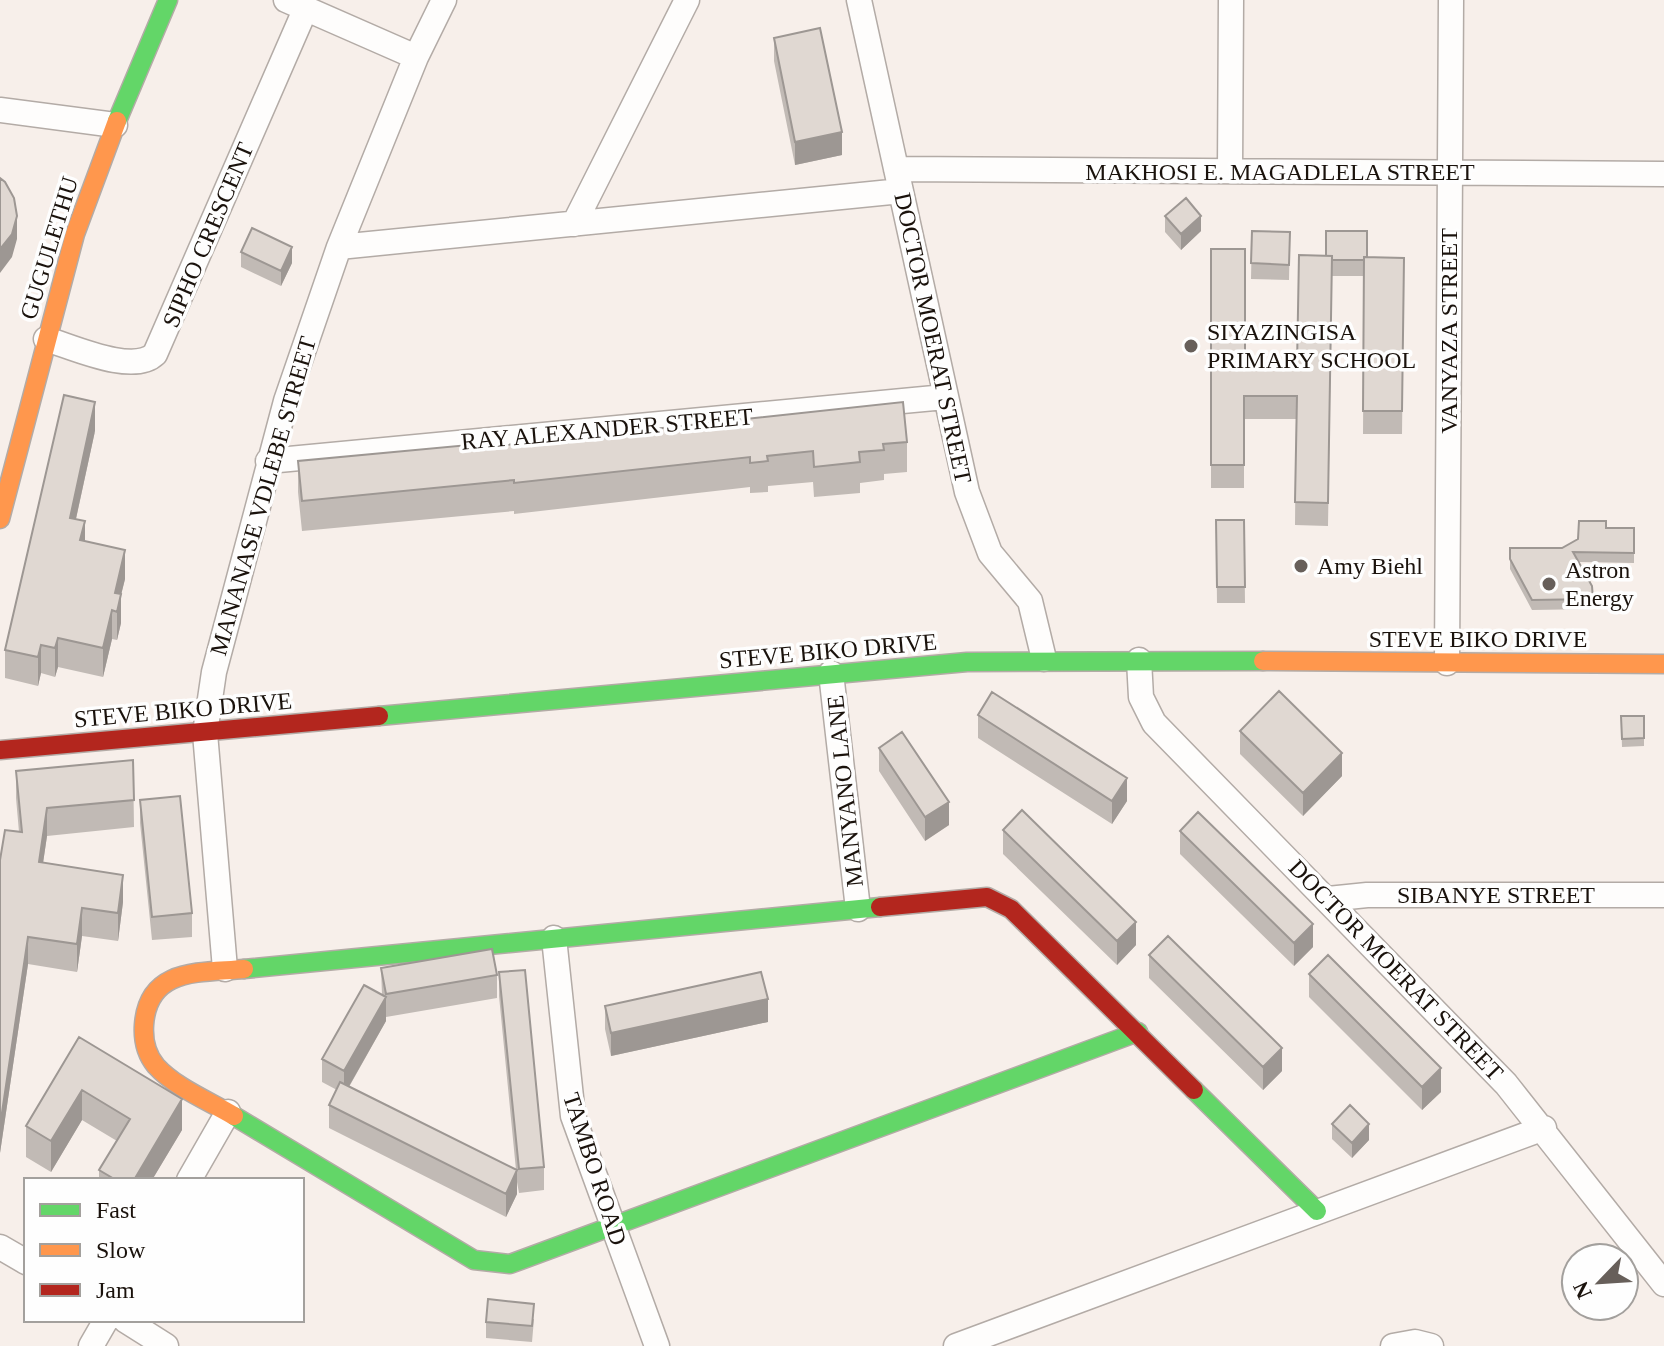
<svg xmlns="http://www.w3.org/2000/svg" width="1664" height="1346" viewBox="0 0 1664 1346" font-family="Georgia,serif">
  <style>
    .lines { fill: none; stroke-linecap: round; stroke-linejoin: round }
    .street-casing { stroke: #b3aba6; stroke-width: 27 }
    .fast-casing { stroke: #b3aba6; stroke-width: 21 }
    .slow-casing { stroke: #b3aba6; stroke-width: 21 }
    .jam-casing { stroke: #b3aba6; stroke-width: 21 }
    .street { stroke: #fefdfc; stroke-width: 24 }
    .fast { stroke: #63d668; stroke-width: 18 }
    .slow { stroke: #ff974d; stroke-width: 18 }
    .jam { stroke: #b3261e; stroke-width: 18 }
    .wall { fill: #c1bab5 }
    .shaded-wall { fill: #9d9793 }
    .building { fill: #e0d8d2; stroke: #9d9793; stroke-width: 2 }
    .poi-dot { fill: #675f5a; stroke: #fefefe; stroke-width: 3 }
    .labels { text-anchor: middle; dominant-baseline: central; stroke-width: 7; stroke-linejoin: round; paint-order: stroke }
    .street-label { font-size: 24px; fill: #1a120c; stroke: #fefefe }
    .poi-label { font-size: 24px; fill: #1a120c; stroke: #fefefe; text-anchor: start }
  </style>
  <rect width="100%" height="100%" fill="#f7efea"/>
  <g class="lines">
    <defs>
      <path id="street" d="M286,0L416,57
        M859,0L967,492L990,553L1030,601L1044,659
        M0,110L115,125
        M896,169L1664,174
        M1230,171L1231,0
        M574,224L687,0
        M339,247L901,191
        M46,339C73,347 133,375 155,354L305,10
        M268,461L945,397
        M1139,660L1141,697L1154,723L1506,1084L1664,1284
        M1447,663L1451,0
        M831,673L858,909
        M1328,899L1367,895H1664
        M554,938L573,1116L657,1346
        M225,969L205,733L214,672L286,401L339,247L416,57L444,0
        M189,1180L228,1112
        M0,1247L26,1262
        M125,1320L166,1346
        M91,1346L106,1320
        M956,1346L1544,1128
        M1393,1346L1415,1342L1431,1346"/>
      <path id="fast" d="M117,121L168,0
        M379,716L967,662L1263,661
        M244,969L880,907
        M1194,1090L1317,1211
        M234,1116L474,1260L510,1264L1138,1032"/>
      <path id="slow" d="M0,519L75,234L117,121
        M1263,661L1664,664
        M234,1116C209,1101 176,1088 156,1066C146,1054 143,1040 144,1025C148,967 200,973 244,969"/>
      <path id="jam" d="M0,750L379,716
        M880,907L987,897L1011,909L1194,1090"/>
    </defs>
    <!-- street casing -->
    <use href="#street" class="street-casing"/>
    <!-- fast casing -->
    <use href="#fast" class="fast-casing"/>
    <!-- slow casing -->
    <use href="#slow" class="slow-casing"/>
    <!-- jam casing -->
    <use href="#jam" class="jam-casing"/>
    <!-- street -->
    <use href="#street" class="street"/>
    <!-- fast -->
    <use href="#fast" class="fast"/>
    <!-- slow -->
    <use href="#slow" class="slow"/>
    <!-- jam -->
    <use href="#jam" class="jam"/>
  </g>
  <!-- wall -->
  <path class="wall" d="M774,38L842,155L795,165L774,61Z
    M1165,216L1201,231L1181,250L1165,232Z
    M1252,231L1290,232L1289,280L1251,279Z
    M1211,249L1245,364L1297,365L1299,255L1404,258L1402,434H1363L1364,276H1332L1328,526L1295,525L1296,419H1244V488H1211Z
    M241,252L292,263L281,286L241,267Z
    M95,431L76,519L85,541L125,579L121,595V623L117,640L112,639L103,677L58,667L55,677L41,673L38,686L5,678V650Z
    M907,442V472L884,474V480L860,483V493L814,497L813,482L768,486V492L750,493V487L514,514V511L302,531L298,492V461L479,448Z
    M1216,520H1244L1245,603H1217Z
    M1606,528H1634V563L1579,562L1592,586L1593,609L1532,610L1510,569V548H1562Z
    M978,715L1127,801L1112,824L978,738Z
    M1621,716H1644V746L1622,747Z
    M1240,731L1342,776L1303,816L1240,754Z
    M879,748L949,825L925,841L879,771Z
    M133,760L134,827L47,836L43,863L123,902L118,941L82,936L77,972L28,964L0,1153V860L19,832L16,798V771Z
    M140,800L192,913V937L152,940L140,823Z
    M1003,830L1136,945L1117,965L1003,854Z
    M1180,831L1313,947L1294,966L1180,854Z
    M1149,955L1282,1071L1263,1090L1149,978Z
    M381,968L497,975V998L386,1017V1021L349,1087L516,1170L499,996V972L544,1167V1190L519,1193L517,1182V1194L506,1217L329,1128V1105L337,1090L322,1082V1059L382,995Z
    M1309,974L1441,1092L1422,1110L1309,997Z
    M605,1006L768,1022L611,1056L605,1029Z
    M79,1037L182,1130L152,1180H99V1170L117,1141L82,1120L51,1172L26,1157V1126Z
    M1332,1124L1369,1140L1352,1158L1332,1139Z
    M534,1319L532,1342L486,1338V1322Z"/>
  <!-- shaded-wall -->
  <path class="shaded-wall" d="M842,132V155L795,165V142Z
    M17,216V239L12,257L0,273V249Z
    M1201,216V231L1181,250V234Z
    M292,247V263L281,286V271Z
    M95,402V431L70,546V518Z
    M85,521V550L80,540Z
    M125,550V579L121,595V623L117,640V612L115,593Z
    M112,610V639L103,677V648Z
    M58,638V667L55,677V648Z
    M41,645V673L38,686V657Z
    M1342,753V776L1303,816V793Z
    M1127,778V801L1112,824V801Z
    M949,802V825L925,841V817Z
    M47,808V836L39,890V862Z
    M123,875V902L118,941V913Z
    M82,908V936L77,972V944Z
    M1136,922V945L1117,965V941Z
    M1313,924V947L1294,966V943Z
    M28,937V964L0,1153V1126Z
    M386,997V1021L344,1095V1071Z
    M768,999V1022L611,1056V1033Z
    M1282,1048V1071L1263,1090V1067Z
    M1441,1068V1092L1422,1110V1087Z
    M82,1090V1120L51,1172V1141Z
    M182,1099V1130L152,1180H134Z
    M1369,1124V1140L1352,1158V1143Z
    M517,1170V1194L506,1217V1194Z"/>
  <!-- building -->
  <path class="building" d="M820,28L842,132L795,142L774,38Z
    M0,178L5,182L14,198L17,216L12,234L0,249Z
    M1186,198L1201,216L1181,234L1165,216Z
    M252,228L292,247L281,271L241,252Z
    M1252,231L1290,232L1289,265L1251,263Z
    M1326,231H1367V257H1364V260H1332V256H1326Z
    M1211,249H1245V364L1297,365L1299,255L1332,256L1328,503L1295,502L1297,396H1244V465H1211Z
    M1364,257L1404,258L1402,411H1363Z
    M64,395L95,402L70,518L85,521L80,540L125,550L115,593L121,594L117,612L112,610L103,648L58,638L55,648L41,645L38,657L5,650Z
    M903,402L907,442L883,444L884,450L859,452L860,462L814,467L813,451L767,456L768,461L750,463V457L514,483V480L302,501L298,461L479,444V448Z
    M1216,520H1244L1245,587H1217Z
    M1579,521H1606V528H1634V553L1573,552L1592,586L1593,599L1532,600L1510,559V548H1562L1578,539Z
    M1279,691L1342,753L1303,793L1240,731Z
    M992,692L1127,778L1112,801L978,715Z
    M1621,716H1644V738L1622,739Z
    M902,732L949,802L925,817L879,748Z
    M133,760L134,800L47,808L39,862L123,875L118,913L82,908L77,944L28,937L0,1126V860L5,830L22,832L16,771Z
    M180,796L192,913L152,917L140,800Z
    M1022,810L1136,922L1117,941L1003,830Z
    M1198,812L1313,924L1294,943L1180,831Z
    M1168,936L1282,1048L1263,1067L1149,955Z
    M492,949L497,975L386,994L381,968Z
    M1328,955L1441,1068L1422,1087L1309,974Z
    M525,970L544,1167L519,1169L499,972Z
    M761,972L768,999L611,1033L605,1006Z
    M364,985L386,997L344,1071L322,1059Z
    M79,1037L182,1099L134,1180H116L99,1170L130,1119L82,1090L51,1141L26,1126Z
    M340,1082L517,1170L506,1194L329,1105Z
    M1350,1105L1369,1124L1352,1143L1332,1124Z
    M488,1299L534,1304L532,1326L486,1322Z"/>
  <!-- markers -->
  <g class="poi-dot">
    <circle cx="1191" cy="346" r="8"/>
    <circle cx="1301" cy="566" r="8"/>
    <circle cx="1549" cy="584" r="8"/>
  </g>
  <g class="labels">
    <!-- street labels -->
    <g class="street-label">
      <text x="1280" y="172">MAKHOSI E. MAGADLELA STREET</text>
      <text transform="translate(208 235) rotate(-67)">SIPHO CRESCENT</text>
      <text transform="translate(49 248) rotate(-73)">GUGULETHU</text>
      <text transform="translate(1449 331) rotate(-90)">VANYAZA STREET</text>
      <text transform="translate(933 338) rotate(78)">DOCTOR MOERAT STREET</text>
      <text transform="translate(607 429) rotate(-5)">RAY ALEXANDER STREET</text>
      <text transform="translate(263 496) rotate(-74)">MANANASE VDLEBE STREET</text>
      <text x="1478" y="639">STEVE BIKO DRIVE</text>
      <text transform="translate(828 651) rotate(-5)">STEVE BIKO DRIVE</text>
      <text transform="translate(183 710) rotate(-5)">STEVE BIKO DRIVE</text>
      <text transform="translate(845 791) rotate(-96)">MANYANO LANE</text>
      <text x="1496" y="895">SIBANYE STREET</text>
      <text transform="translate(1396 970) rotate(46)">DOCTOR MOERAT STREET</text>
      <text transform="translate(595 1169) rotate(72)">TAMBO ROAD</text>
    </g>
    <!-- poi labels -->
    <g class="poi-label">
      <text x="1207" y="332">SIYAZINGISA<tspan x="1207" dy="28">PRIMARY SCHOOL</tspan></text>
      <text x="1317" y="566">Amy Biehl</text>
      <text x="1565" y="570">Astron<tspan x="1565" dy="28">Energy</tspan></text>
    </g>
  </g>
  <!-- legend -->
  <rect x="24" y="1178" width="280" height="144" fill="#fefefe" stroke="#a3a09d" stroke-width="2"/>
  <rect x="40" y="1204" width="40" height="12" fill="#63d668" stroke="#a3a09d" stroke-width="2"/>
  <text x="96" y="1218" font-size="24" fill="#1a120c">Fast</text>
  <rect x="40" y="1244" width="40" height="12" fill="#ff974d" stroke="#a3a09d" stroke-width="2"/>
  <text x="96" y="1258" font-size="24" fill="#1a120c">Slow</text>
  <rect x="40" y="1284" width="40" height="12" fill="#b3261e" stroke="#a3a09d" stroke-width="2"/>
  <text x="96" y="1298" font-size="24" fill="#1a120c">Jam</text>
  <!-- north arrow -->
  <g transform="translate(1600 1282) rotate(245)"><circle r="38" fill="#fefefe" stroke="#a3a09d" stroke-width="2"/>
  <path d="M0-6L14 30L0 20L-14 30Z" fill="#675f5a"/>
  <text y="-12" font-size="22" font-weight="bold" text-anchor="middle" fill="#1a120c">N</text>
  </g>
</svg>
